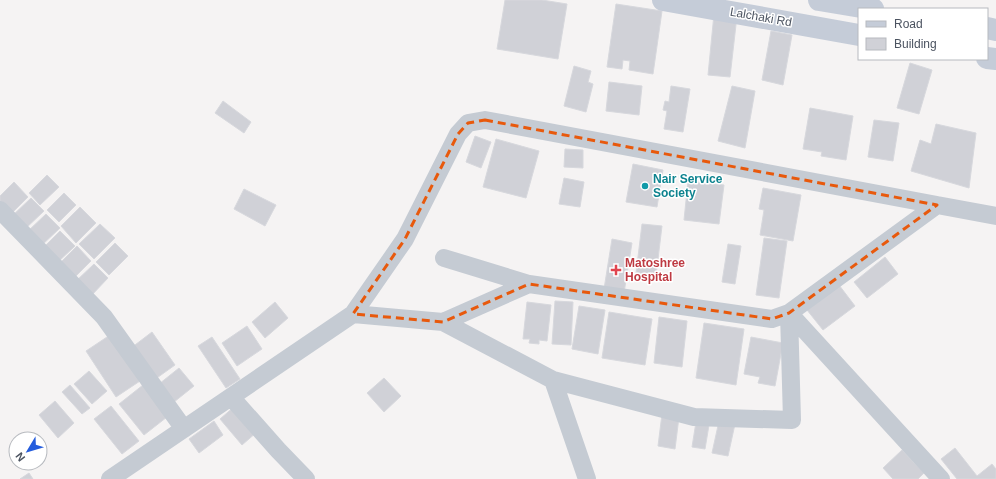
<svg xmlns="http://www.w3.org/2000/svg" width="996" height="479" viewBox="0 0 996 479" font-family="Arial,sans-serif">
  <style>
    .building { fill: #d0d1d7; stroke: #d7d8dd }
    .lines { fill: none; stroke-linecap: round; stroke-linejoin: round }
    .street { stroke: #c5cbd3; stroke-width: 18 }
    .secondary { stroke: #c5ccd8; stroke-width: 22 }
    .marked { fill: none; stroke: #e8590c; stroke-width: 3; stroke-dasharray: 8 5; stroke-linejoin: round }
    .culture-dot { fill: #0f9aa8; stroke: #fff; stroke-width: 1.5 }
    .health-dot { fill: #e0444e; stroke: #fff; stroke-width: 1.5 }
    .labels { text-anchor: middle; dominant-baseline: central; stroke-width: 3; stroke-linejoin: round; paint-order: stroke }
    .street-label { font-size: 12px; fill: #4b5360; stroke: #fff }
    .culture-label { font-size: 12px; font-weight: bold; fill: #0d838f; stroke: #fff; text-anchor: start }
    .health-label { font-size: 12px; font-weight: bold; fill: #be3a42; stroke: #fff; text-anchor: start }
  </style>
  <rect width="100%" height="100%" fill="#f5f3f3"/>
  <!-- building -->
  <path class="building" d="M505,0H542L567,4L558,59L497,49Z
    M616,4L662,11L653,74L629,70L630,61L623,60L622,69L607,67Z
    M714,14L737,16L730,77L708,75Z
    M771,31L792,35L783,85L762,80Z
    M910,63L932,70L919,114L897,108Z
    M574,66L591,71L588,82L593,84L586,112L564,106Z
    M609,82L642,86L639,115L606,111Z
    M671,86L690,89L683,132L664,129L667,111L663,110L665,101L669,102Z
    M732,86L755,91L745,148L718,141Z
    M223,101L251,122L244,133L215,113Z
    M810,108L853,116L846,160L821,156L822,152L803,149Z
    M874,120L899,123L893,161L868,157Z
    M936,124L976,133L969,188L911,171L920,140L931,144Z
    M475,136L491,142L481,168L466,162Z
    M496,139L539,151L526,198L483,187Z
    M565,149L583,150V168L564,167Z
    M633,164L663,170L657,207L626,202Z
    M47,175L59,187L40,205L29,193Z
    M564,178L584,182L580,207L559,204Z
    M688,181L724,185L719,224L684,220Z
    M14,182L28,197L10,215L0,205V196Z
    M763,188L801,195L793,241L760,235L764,210L759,209Z
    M244,189L276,205L265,226L234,209Z
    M64,193L76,205L59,222L47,210Z
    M31,198L44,211L24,230L11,217Z
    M80,207L96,223L76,243L61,226Z
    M46,214L60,228L41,246L27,232Z
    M100,224L115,238L94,259L79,244Z
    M642,224L662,226L656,276L636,273Z
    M60,231L75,246L57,263L42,249Z
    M764,238L787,241L779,298L756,295Z
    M612,239L632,243L624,293L604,289Z
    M115,243L128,256L109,275L96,262Z
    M728,244L741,246L735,284L722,282Z
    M77,246L91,261L72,280L58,265Z
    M885,257L898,274L867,298L854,282Z
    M94,264L108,278L90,297L75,282Z
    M839,285L855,306L823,330L807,310Z
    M555,301L573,302L571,345L552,344Z
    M275,302L288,318L265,338L252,322Z
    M527,302L551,305L547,341L539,340V344L529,343L530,339H523Z
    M579,306L605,310L598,354L572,349Z
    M609,312L652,319L645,365L602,358Z
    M659,317L687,321L682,367L654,363Z
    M704,323L744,329L736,385L696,378Z
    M247,326L262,349L237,366L222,343Z
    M152,332L175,365L154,380L131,348Z
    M113,333L143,379L116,397L86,351Z
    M212,337L240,379L226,388L198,346Z
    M751,337L783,343L775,386L758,383L760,377L744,374Z
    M179,368L194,386L174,402L159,384Z
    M89,371L107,391L92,404L74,384Z
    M384,378L401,396L384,412L367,393Z
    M70,385L90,408L82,414L62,392Z
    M143,385L167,417L144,435L119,404Z
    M55,401L74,423L58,438L39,415Z
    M111,406L139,441L122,454L94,419Z
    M235,406L257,432L242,445L220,419Z
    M662,414L679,417L675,449L658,446Z
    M214,421L223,435L199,453L189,439Z
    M719,421L735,424L728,456L712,453Z
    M696,422L709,425L705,449L692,447Z
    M955,448L977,476L992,464L996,469V479H957L941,459Z
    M902,450L924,473L918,479H893L883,468Z
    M29,473L33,479H20Z"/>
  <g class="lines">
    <!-- street -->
    <path class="street" d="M0,210L104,317L184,429
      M444,258L529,284
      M789,313L941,479
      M353,314L405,239L458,134L468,123L485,120L937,205
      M443,322L553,380L694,417L792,420L789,313
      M553,380L587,479
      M231,397L278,450L306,479
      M110,479L353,314L443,322L529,284L772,319L789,313L937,205L996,216"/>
    <!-- secondary -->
    <path class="secondary" d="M663,0L859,35
      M819,0L873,9
      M987,28L996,30
      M987,58L996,59"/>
  </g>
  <!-- marked area -->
  <path class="marked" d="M485,120L937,205L789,313L772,319L529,284L443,322L353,314L405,239L458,134L468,123Z"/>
  <!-- markers -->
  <circle class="culture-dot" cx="645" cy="186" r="4"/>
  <path class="health-dot" d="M614 264h4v4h4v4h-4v4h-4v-4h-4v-4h4z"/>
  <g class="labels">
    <!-- street labels -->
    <g class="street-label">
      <text transform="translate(761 17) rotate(10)">Lalchaki Rd</text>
    </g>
    <!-- culture labels -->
    <g class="culture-label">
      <text x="653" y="179">Nair Service<tspan x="653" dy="14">Society</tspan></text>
    </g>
    <!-- health labels -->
    <g class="health-label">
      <text x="625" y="263">Matoshree<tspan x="625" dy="14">Hospital</tspan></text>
    </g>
  </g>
  <!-- legend -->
  <rect x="858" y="8" width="130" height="52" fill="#ffffff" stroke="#b7babf"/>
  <rect x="866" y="21" width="20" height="6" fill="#c5ccd8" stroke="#b7babf"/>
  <text x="894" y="28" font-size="12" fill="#4b5360">Road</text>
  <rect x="866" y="38" width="20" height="12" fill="#d0d1d7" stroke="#b7babf"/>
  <text x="894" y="48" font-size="12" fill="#4b5360">Building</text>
  <!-- north arrow -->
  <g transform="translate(28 451) rotate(232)"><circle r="19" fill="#ffffff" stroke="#b7babf"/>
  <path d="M0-3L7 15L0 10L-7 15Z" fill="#255ddd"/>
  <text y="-6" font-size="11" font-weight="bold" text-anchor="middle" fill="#4b5360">N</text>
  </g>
</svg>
